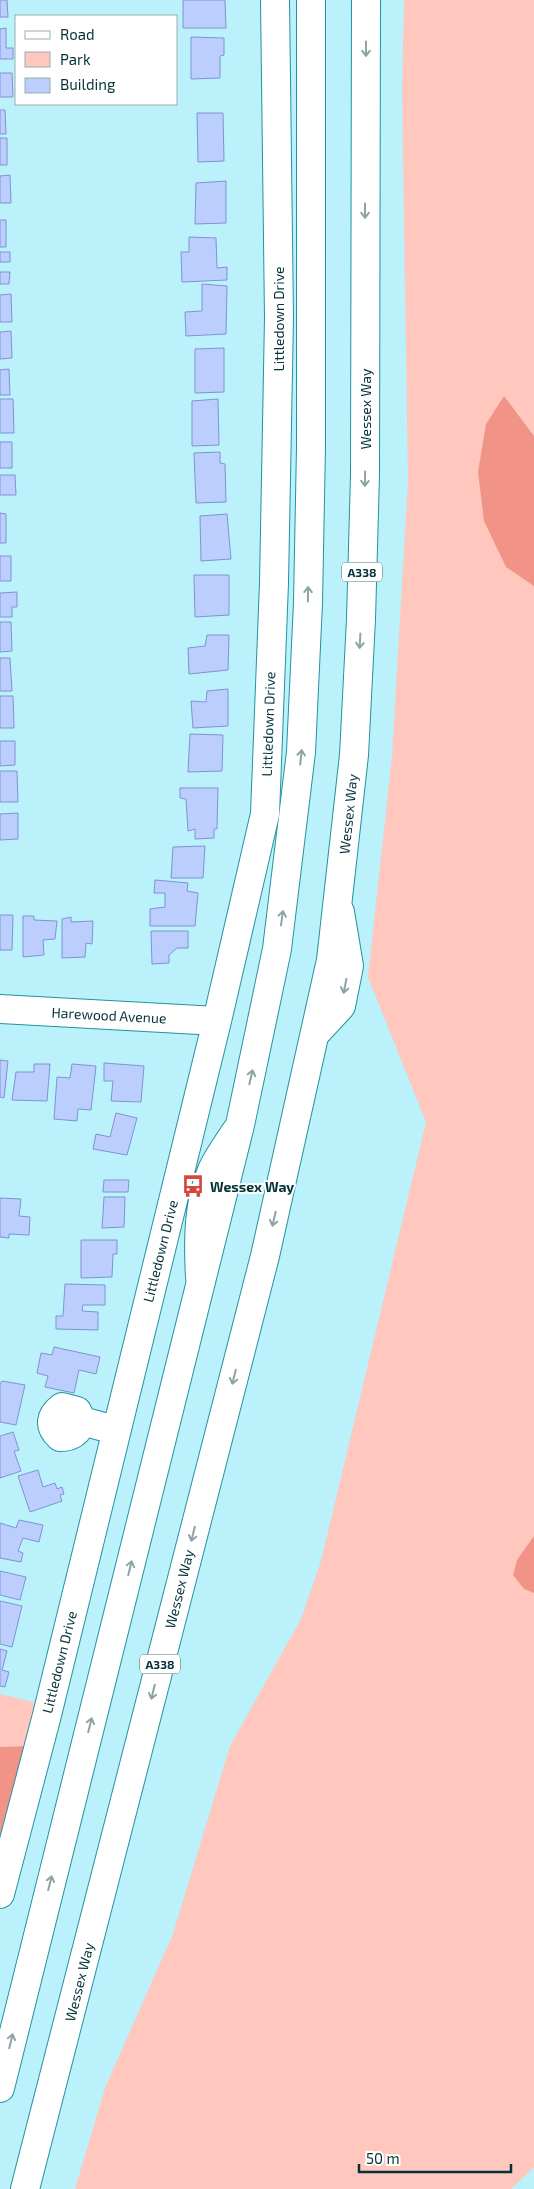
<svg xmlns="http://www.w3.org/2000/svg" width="534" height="2189" viewBox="0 0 534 2189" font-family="'Exo 2',sans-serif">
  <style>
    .green { fill: #ffc7be }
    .forest { fill: #f19487 }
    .building { fill: #bccefd; stroke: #7e94d2 }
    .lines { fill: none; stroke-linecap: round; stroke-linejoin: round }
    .minor-casing { stroke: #2392a1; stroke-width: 30 }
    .highway-casing { stroke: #2392a1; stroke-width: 30 }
    .minor { stroke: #fff; stroke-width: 28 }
    .highway { stroke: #fff; stroke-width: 28 }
    .oneway { stroke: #8ea3a6 }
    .labels { text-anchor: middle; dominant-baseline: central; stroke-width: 4; stroke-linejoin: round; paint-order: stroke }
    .shield { fill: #fff; stroke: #4f7074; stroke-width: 1 }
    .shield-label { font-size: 12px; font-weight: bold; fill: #043239 }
    .street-label { font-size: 14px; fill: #043239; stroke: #fff }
    .poi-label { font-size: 14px; font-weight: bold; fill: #043239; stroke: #fff; text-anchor: start }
  </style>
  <rect width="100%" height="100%" fill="#baf1fa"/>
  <!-- green -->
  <path class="green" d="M404,0H534V2167L511,2189H75L105,2088L173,1934L230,1746L301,1619L321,1561L426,1122L368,977L392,756L408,480L402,92Z
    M0,1694L37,1703L27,1746L0,1747Z"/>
  <!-- forest -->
  <path class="forest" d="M504,396L534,436V586L506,567L484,521L478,472L486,424Z
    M534,1536V1593L524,1589L513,1575L517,1560Z
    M27,1746L0,1861V1747Z"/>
  <!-- building -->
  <path class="building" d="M0,0H7L8,17H0Z
    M183,0H225L226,28H183Z
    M6,28V48H13V59H0V29Z
    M191,37L224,38V55L220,56V78L191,79Z
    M0,73H12L13,97H0Z
    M0,110H5L6,134H0Z
    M197,113H223L224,161L198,162Z
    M0,138H7V165H0Z
    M10,175L11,203H0V176Z
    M226,181V223L195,224L196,183Z
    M0,220H6V247H0Z
    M189,237L216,238L217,268L227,267V280L182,282L181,252H189Z
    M0,252H10V262H0Z
    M0,272H10L9,284H0Z
    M202,284L227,286L226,334L186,336L185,312L202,311Z
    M11,294L12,322H0V295Z
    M11,331L12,358L0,359V332Z
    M224,348V392L195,393V349Z
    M9,369L10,395H0V370Z
    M0,399H13L14,433H0Z
    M218,399L219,445L192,446V401Z
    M0,442H12V468H0Z
    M220,452V463L225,464L226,502L196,503L194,453Z
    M0,475H15L16,495H0Z
    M0,513L6,514V543H0Z
    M227,514L231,559L201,561L200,516Z
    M0,556H11V581H0Z
    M194,575H229V615L195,617Z
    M17,592V607H12V617H0V593Z
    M0,622H11L12,651L0,652Z
    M207,635H229L228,670L189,674L188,648L205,646Z
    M0,658H10L12,691H0Z
    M228,689V726L193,728L191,701L206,702L207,691Z
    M0,696H13L14,728H0Z
    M190,734L223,735L222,771L188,772Z
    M0,741H15V765L0,766Z
    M0,771H17L18,802H0Z
    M180,788H218L217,829H214V838L195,839V829L188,831L186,799L180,798Z
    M18,813V839L0,840V814Z
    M205,846L203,878H171L173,847Z
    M155,880L188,883L187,891L198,893L195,926H150V909L165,907V893H154Z
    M0,915H13L12,950H0Z
    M23,916H34V920L57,921L55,939L43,940L44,955L23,957Z
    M71,917V922L93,921L92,944L86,943L85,957L62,958V919Z
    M151,931H188V948H177L169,955V963L152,964Z
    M0,1060L8,1061L4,1098L0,1097Z
    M104,1063L144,1066L141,1102L111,1101L113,1081H104Z
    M34,1064H50L47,1101L12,1100L16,1072H34Z
    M72,1064L96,1066L91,1110L78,1109L77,1121L54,1119L57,1077L70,1078Z
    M116,1113L137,1118L127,1155L93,1149L96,1134L110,1137Z
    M104,1180H129L128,1192H103Z
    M104,1197H125L124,1227L102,1228Z
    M0,1198L21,1199L19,1216L30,1217L29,1235L9,1234V1238L0,1237Z
    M81,1240H117V1254H113L112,1277L81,1278Z
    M65,1284L105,1285V1305H83L82,1311L98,1312V1330L56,1329V1316H63Z
    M54,1347L100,1357L96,1374L79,1370L74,1393L45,1387L48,1376L37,1373L41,1353L52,1355Z
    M2,1381L25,1385L16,1425L0,1422V1384Z
    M13,1432L19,1450L14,1451L21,1471L0,1478V1436Z
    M38,1470L43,1487L55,1483L57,1489L62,1487L64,1494L60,1495L62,1501L30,1512L18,1476Z
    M19,1520L43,1525L39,1542L23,1538L18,1551L23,1553L21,1562L0,1558V1523L16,1528Z
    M0,1571L26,1577L20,1600L0,1595Z
    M0,1601L22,1606L12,1647L0,1644Z
    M0,1649L7,1651L2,1670L9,1672L5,1687L0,1686Z"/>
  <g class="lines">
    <defs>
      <path id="minor" d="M0,1009L217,1021
        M316,1033L341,1006L349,966L340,912
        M200,1277C198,1241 198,1204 212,1170C218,1157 228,1143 236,1131
        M82,1421L77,1411L62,1407C50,1416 48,1426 60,1437C72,1437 78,1433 82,1421L115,1430
        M0,1894L47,1715L217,1021L265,814L274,583L279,318L275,0"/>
      <path id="highway" d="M0,2088L240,1125L277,949L301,752L308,603L311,447V0
        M25,2189L265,1256L331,960L354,755L361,619L365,475L366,0"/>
    </defs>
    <!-- minor casing -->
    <use href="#minor" class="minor-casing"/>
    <!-- highway casing -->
    <use href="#highway" class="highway-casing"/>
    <!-- minor -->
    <use href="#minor" class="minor"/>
    <!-- highway -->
    <use href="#highway" class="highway"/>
  </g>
  <!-- one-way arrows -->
  <defs><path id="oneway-shaft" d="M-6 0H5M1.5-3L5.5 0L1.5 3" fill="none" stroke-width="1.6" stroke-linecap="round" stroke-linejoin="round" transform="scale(1.25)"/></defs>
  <g class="oneway">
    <use href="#oneway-shaft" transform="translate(366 49) rotate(90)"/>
    <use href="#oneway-shaft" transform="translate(365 211) rotate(90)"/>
    <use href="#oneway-shaft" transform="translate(365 479) rotate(91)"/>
    <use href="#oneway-shaft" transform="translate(308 594) rotate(-89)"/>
    <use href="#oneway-shaft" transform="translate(360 641) rotate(93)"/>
    <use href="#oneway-shaft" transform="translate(301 757) rotate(-84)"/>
    <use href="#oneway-shaft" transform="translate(282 918) rotate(-82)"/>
    <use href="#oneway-shaft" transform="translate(345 986) rotate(101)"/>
    <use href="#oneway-shaft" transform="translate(251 1077) rotate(-77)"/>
    <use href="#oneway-shaft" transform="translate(274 1219) rotate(103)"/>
    <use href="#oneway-shaft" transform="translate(234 1377) rotate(104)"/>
    <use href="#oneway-shaft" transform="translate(193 1534) rotate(104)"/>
    <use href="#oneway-shaft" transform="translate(130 1568) rotate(-76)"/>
    <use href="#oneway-shaft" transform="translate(153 1692) rotate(104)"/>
    <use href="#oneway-shaft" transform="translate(90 1725) rotate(-76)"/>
    <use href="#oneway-shaft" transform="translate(50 1883) rotate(-76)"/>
    <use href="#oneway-shaft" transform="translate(11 2041) rotate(-76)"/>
  </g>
  <!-- icons -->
  <defs>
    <symbol id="bus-bare" viewBox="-9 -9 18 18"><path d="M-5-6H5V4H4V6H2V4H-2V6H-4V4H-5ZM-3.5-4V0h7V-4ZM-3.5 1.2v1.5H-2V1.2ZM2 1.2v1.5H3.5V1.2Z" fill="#d6483c" stroke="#fff" stroke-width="2.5" paint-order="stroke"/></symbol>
  </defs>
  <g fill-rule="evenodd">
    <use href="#bus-bare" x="177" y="1170" width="32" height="32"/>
  </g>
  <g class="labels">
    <!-- shield labels -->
    <g class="shield">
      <rect x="342" y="562.5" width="40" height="19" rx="4"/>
      <rect x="140" y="1654.5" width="40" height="19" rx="4"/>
    </g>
    <g class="shield-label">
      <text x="362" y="572">A338</text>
      <text x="160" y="1664">A338</text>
    </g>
    <!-- street labels -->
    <g class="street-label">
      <text transform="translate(278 319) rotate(-90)">Littledown Drive</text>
      <text transform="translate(365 409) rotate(-90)">Wessex Way</text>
      <text transform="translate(268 724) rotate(-88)">Littledown Drive</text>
      <text transform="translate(348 814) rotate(-84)">Wessex Way</text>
      <text transform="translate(109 1015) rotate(3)">Harewood Avenue</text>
      <text transform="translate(160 1251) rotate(-76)">Littledown Drive</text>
      <text transform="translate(179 1589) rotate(-76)">Wessex Way</text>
      <text transform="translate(59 1662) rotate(-76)">Littledown Drive</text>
      <text transform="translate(79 1982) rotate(-76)">Wessex Way</text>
    </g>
    <!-- poi labels -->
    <g class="poi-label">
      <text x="210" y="1186">Wessex Way</text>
    </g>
  </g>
  <!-- legend -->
  <rect x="15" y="15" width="162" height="90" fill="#ffffff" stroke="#9badb0"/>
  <rect x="25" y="31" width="25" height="8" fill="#ffffff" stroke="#9badb0"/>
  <text x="60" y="40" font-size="15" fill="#043239">Road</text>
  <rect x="25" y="52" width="25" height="15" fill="#ffc7be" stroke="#9badb0"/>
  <text x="60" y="65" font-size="15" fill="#043239">Park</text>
  <rect x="25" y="78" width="25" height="15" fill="#bccefd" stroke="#9badb0"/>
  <text x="60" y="90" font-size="15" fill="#043239">Building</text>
  <!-- scale -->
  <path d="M359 2164v8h152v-8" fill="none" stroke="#043239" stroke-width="2.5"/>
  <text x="366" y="2164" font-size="15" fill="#043239" stroke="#ffffff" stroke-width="4" paint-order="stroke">50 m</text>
</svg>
